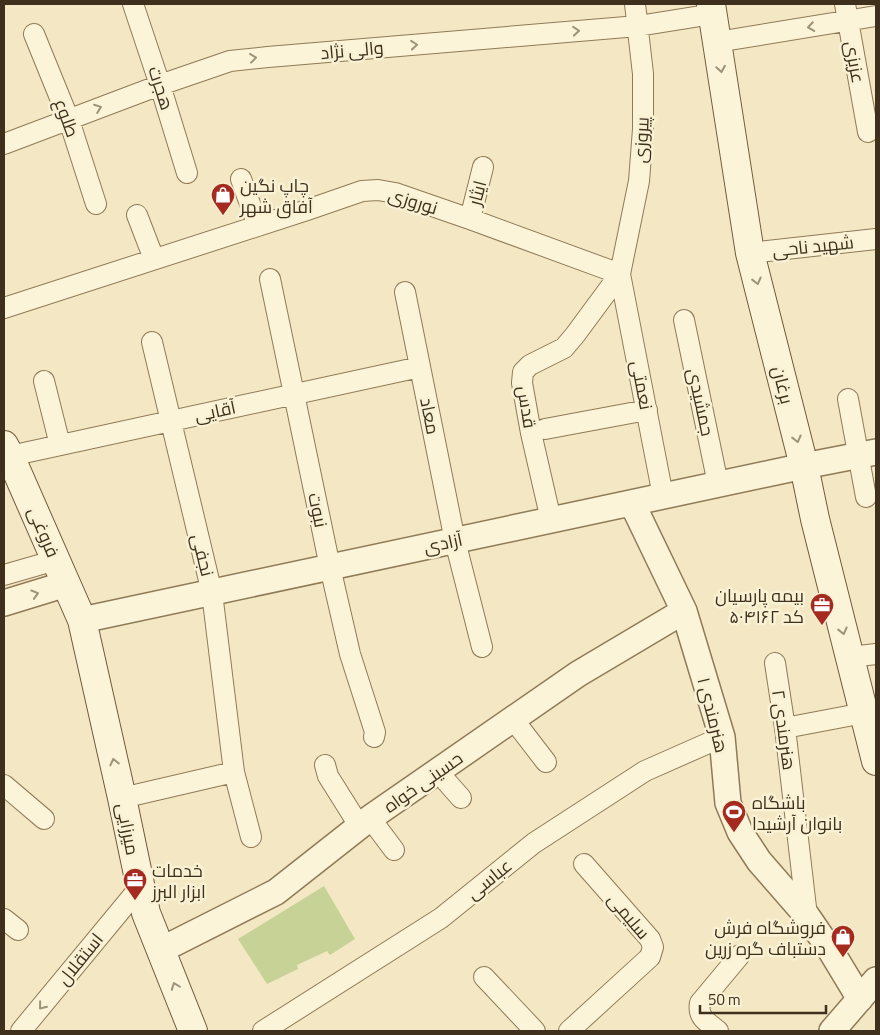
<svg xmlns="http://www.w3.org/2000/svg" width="880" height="1035" viewBox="0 0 880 1035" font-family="Georgia,Cairo,serif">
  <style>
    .green { fill: #c6d296 }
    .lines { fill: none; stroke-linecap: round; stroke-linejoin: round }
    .minor-casing { stroke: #8f7a57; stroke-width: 22 }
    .tertiary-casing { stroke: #8f7a57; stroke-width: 28 }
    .secondary-casing { stroke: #715a3b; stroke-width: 30 }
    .minor { stroke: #fcf4d8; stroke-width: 20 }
    .tertiary { stroke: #fcf4d8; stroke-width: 25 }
    .secondary { stroke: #fcf4d8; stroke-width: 28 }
    .oneway { stroke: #9d927a }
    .labels { text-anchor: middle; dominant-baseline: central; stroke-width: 5; stroke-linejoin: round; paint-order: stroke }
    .street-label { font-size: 18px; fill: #3e301d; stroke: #f9f1d4 }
    .poi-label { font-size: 18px; fill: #3e301d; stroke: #f9f1d4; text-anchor: start }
  </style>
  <rect width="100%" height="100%" fill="#f3e8c3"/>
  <!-- green -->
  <path class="green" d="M324,886L355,939L330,955L327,951L297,965L298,969L267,984L238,939Z"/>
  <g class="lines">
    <defs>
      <path id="minor" d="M133,4L160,85L187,173
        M635,4L643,74V129L639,181L620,274L663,496
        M845,4L868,132
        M34,34L69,120L96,204
        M717,42L876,16
        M4,144L160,85L230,61L268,57L638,26L713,14
        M241,179L258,226
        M137,215L154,259
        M470,219L483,167
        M750,253L876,239
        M270,279L330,567L350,654L375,732L374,737
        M405,292L455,541L482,647
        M4,308L307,210L362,191L378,190L395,193L470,219L620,274
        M684,320L718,484
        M152,342L212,593L234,772L251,837
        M44,381L60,445
        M848,399L866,497
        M545,429L647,410
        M10,456L420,367
        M551,520L531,433L522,383L523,372L530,365L564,348L575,335L620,274
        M4,575L56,560
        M850,657L876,654
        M775,663L785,728L807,916
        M513,719L546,762
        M785,728L864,713
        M325,765L328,776L360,827
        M438,772L461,798
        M4,785L44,819
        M122,798L234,772
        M370,818L394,850
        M4,919L18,930
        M484,977L535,1031
        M21,1031L140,887
        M263,1031L441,918L534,843L645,771L722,737
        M569,1031L650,957L653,947L650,939L584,864
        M718,1031C708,1022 697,1018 700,1003L740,955"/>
      <path id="tertiary" d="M632,503L684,611L722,737L728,803L740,832L759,861L807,916L831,951L860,999
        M4,603L66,584
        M82,620L804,466L876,452
        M161,950L276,892L370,818L578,674L684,611
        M832,1031L876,980"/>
      <path id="secondary" d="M711,4L750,253L804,466L815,519L876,761
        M4,445L10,456L82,620L122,798L146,913L193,1031"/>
    </defs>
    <!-- minor casing -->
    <use href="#minor" class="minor-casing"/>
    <!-- tertiary casing -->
    <use href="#tertiary" class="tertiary-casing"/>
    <!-- secondary casing -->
    <use href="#secondary" class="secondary-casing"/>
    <!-- minor -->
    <use href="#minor" class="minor"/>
    <!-- tertiary -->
    <use href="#tertiary" class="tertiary"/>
    <!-- secondary -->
    <use href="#secondary" class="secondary"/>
  </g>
  <!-- one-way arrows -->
  <defs><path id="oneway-chevron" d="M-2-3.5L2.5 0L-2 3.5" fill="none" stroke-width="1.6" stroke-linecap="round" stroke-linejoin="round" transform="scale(1.25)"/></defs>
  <g class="oneway">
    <use href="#oneway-chevron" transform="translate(811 27) rotate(171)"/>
    <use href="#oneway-chevron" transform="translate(576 31) rotate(-5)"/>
    <use href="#oneway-chevron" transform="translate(414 45) rotate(-5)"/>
    <use href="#oneway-chevron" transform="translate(253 58) rotate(-7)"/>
    <use href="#oneway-chevron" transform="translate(721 69) rotate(81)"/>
    <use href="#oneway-chevron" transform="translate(98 108) rotate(-21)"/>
    <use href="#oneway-chevron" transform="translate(757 281) rotate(76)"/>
    <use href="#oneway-chevron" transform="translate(797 439) rotate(76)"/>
    <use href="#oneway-chevron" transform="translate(35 594) rotate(-17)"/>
    <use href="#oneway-chevron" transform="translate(843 631) rotate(76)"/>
    <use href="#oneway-chevron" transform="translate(114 762) rotate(-103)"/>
    <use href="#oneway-chevron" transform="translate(175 986) rotate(-111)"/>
    <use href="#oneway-chevron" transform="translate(42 1006) rotate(129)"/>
  </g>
  <!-- icons -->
  <defs>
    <symbol id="shop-pin" viewBox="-11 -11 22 30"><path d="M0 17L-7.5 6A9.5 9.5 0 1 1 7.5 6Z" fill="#a52b21" stroke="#f9f1d4"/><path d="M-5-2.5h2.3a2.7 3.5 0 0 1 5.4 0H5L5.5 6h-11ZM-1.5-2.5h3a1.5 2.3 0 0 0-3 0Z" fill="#fff"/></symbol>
    <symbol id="office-pin" viewBox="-11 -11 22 30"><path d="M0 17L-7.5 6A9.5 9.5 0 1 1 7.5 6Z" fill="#a52b21" stroke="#f9f1d4"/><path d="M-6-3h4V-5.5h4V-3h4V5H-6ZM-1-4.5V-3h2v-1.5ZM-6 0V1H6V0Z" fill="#fff"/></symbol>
    <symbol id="stadium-pin" viewBox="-11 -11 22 30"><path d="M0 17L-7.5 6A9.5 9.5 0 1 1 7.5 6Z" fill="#a52b21" stroke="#f9f1d4"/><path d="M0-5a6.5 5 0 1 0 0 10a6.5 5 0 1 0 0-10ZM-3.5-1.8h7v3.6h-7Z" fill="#fff"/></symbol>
  </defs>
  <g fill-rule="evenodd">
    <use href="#shop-pin" x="209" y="181" width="28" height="38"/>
    <use href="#office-pin" x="808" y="591" width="28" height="38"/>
    <use href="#stadium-pin" x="720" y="798" width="28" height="38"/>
    <use href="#office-pin" x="121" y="866" width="28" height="38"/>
    <use href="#shop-pin" x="829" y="923" width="28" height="38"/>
  </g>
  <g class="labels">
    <!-- street labels -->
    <g class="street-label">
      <text transform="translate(352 50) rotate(-5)">والی نژاد</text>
      <text transform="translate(855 62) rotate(80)">عزیزی</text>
      <text transform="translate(161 88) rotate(72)">هجرت</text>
      <text transform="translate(67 118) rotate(70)">طلوع</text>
      <text transform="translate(641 140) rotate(-87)">پیروزی</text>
      <text transform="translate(477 193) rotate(-75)">ایثار</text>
      <text transform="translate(413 201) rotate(17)">نوروزی</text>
      <text transform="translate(813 246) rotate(-6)">شهید ناحی</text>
      <text transform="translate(642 385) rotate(79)">نعمتی</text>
      <text transform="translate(783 385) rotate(76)">برغان</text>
      <text transform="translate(701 402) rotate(78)">جمشیدی</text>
      <text transform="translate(527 407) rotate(81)">قدس</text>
      <text transform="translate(215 411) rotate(-12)">آقایی</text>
      <text transform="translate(430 416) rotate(79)">معاد</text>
      <text transform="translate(318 510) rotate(78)">نبوت</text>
      <text transform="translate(44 532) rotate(67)">فروغی</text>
      <text transform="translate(443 543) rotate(-12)">آزادی</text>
      <text transform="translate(203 555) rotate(76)">نجفی</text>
      <text transform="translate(713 715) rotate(76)">هنرمندی ۱</text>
      <text transform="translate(784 730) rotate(82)">هنرمندی ۲</text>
      <text transform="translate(423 782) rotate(-35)">حسینی خواه</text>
      <text transform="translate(128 829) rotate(79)">میرزایی</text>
      <text transform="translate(489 879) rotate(-39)">عباسی</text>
      <text transform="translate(629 916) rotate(50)">سلیمی</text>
      <text transform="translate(80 959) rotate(-51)">استقلال</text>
    </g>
    <!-- poi labels -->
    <g class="poi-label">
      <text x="240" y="185">چاپ نگین<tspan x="240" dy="21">آفاق شهر</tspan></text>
      <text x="804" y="595" text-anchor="end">بیمه پارسیان<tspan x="804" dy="21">کد ۵۰۴۱۶۲</tspan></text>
      <text x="752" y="802">باشگاه<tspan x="752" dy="21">بانوان آرشیدا</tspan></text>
      <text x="152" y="870">خدمات<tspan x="152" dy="21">ابزار البرز</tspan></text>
      <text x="826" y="927" text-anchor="end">فروشگاه فرش<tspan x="826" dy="21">دستباف گره زرین</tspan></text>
    </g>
  </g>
  <!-- border -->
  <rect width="880" height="1035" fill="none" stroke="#3e301d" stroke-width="10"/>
  <!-- scale -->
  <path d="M700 1005v8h126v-8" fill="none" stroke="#3e301d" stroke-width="2.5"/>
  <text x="708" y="1005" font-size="15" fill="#3e301d" stroke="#f9f1d4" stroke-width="4" paint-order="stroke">50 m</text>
</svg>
